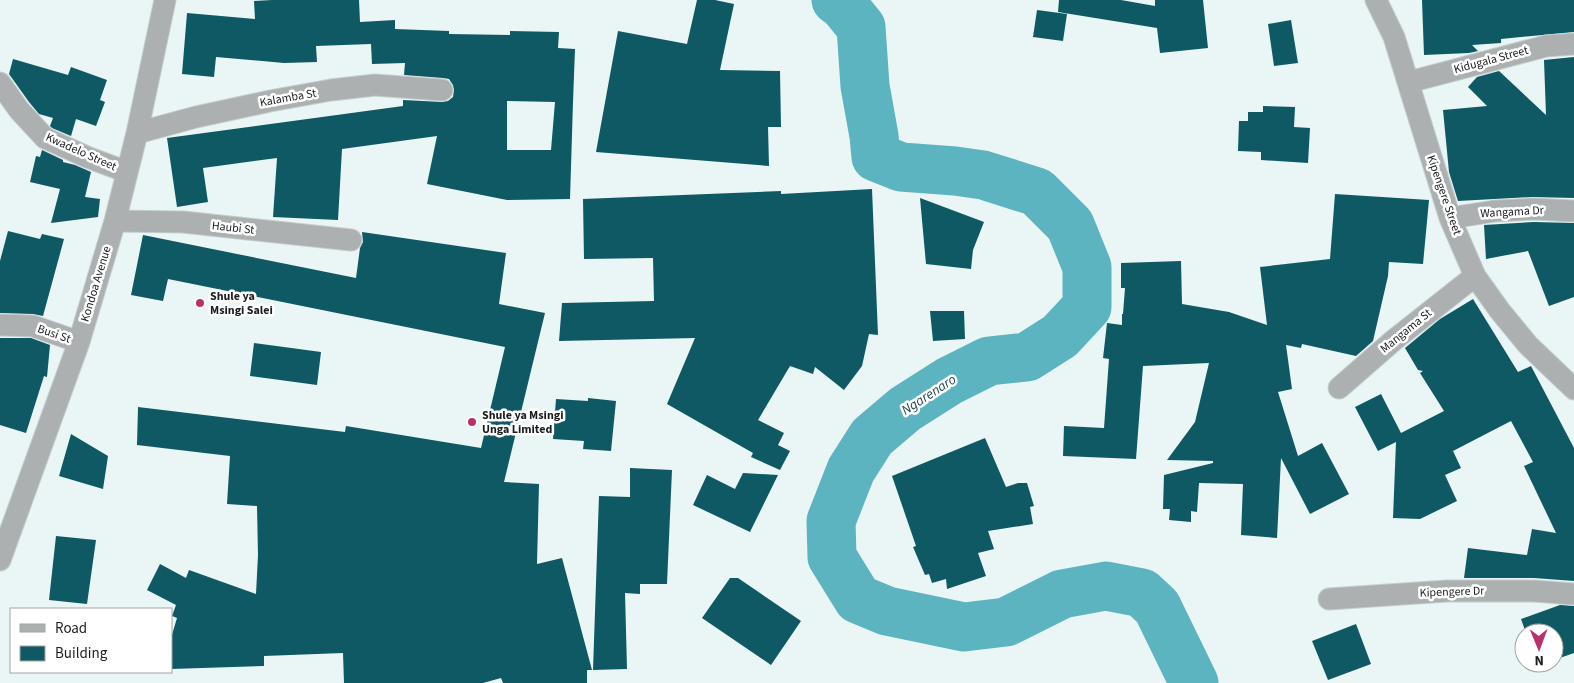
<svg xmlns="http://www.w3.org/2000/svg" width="1574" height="683" viewBox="0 0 1574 683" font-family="'Source Sans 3',sans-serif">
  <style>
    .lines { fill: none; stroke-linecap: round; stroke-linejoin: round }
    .river { stroke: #5cb4c1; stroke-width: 49 }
    .building { fill: #0e5963; fill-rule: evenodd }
    .street-casing { stroke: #c5cecf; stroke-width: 23 }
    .street { stroke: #acb0b1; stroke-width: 21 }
    .poi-dot { fill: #b9306d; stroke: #fff; stroke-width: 2 }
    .labels { text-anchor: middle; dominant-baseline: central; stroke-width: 5; stroke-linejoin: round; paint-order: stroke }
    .street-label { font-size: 12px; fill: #1b1e1f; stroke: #fff }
    .poi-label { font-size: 12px; font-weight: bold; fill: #1b1e1f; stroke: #fff; text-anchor: start }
    .water-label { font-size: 14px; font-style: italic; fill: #20494f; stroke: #fff }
  </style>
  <rect width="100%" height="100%" fill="#eaf5f6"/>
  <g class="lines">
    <!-- river -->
    <path class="river" d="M836,0L843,5L861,27L865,86L874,136L876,157L901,167L955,171L983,175L1037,192L1070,225L1087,267V307L1060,336L1027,357L989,361L949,381L905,409L872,437L851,470L831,521L832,557L858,599L887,611L964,627L1006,622L1062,594L1106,586L1142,593L1157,607L1194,683"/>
  </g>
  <!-- building -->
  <path class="building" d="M272,0H359L360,22L395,20V29L449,31V34L510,35V31L559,32L558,48L575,49L573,102H565H573L570,199L507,200L427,184L437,136L342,149L338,220L273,217L277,158L203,168L208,202L177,207L167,138L403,106V100L442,102L448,101L453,97L454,90L453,85L449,79L443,78L404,75L405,63L372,64L371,44L316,46L317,62L284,63L216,57L214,77L182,74L187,13L255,19L254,1ZM507,101L555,102L551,150H507Z
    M697,0H715L734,4L720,70L780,71L781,127H768L769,166L596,152L618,31L687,44Z
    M1059,0H1121L1155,6V0H1203L1208,48L1160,53L1157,28L1058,12Z
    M1422,0H1574V32L1501,39V43L1472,45L1478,51L1469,53L1424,55Z
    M1037,10L1067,14L1063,41L1033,37Z
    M1291,20L1298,63L1274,66L1268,24Z
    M1574,57V198L1533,197L1458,201L1449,172L1443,110L1487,106L1468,87L1477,77L1499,71L1546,115L1544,60Z
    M13,59L68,75L71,67L107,80L100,100L105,102L96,126L76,119L71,136L52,128L50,126L53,118L39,114L29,102L9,74Z
    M1263,106L1295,107L1294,127L1310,128L1308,163L1261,160V152L1238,151L1239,121H1248V112H1263Z
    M42,150L63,160V162L75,165L91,172L85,197L100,199L98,217L51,223L60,189L30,182L36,156L40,157Z
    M872,189L878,335L869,334L862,366L844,390L815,367L813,374L790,366L758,420L784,433L778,445L790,451L780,470L751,457L753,453L667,404L695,338L559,341L562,303L654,301L653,258L584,259L583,199L781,191V194Z
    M1335,194L1429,200L1423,264L1389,262L1388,276L1373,341L1356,356L1302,344L1301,348L1286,345L1292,389L1278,392L1298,456L1322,443L1349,494L1310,514L1281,458L1277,538L1241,535L1243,484L1199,483L1197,512L1191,511V522L1169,520L1170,509H1163L1164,475L1213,463V461L1167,460L1195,422L1209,363L1143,366L1136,459L1063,456L1064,426L1104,428L1109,359L1103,358L1107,323L1122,325V314H1123L1125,288H1121V263L1181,261L1182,304L1229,312L1267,325L1260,267L1330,259Z
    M920,198L984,222L973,250L971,269L926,264Z
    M1534,222L1574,223V297L1549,306L1528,251L1486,259L1484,225Z
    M8,231L40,239L42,234L64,239L43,316L33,314L0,313V261Z
    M362,232L506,253L499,304L545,313L504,482L539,484L537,564L562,558L592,670H587V683H503L501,678L483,683H344L343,653L264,656V666L171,669V638L177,618L172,616L176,605L147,590L160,564L186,578L189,570L256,594L258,555L257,506L227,504L230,456L137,445L138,407L345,432L346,426L481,448L505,347L168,279L163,301L131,295L143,235L356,278L360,248L363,242Z
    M1473,299L1518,372L1531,366L1574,448V581L1534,578H1464L1468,548L1527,555L1532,529L1556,533L1524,466L1533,462L1511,421L1453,451L1461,468L1445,475L1457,501L1420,519L1393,518L1396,442L1378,451L1355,407L1381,394L1401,433L1444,411L1420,373L1423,371L1418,370L1405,348L1440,319Z
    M930,311H964L965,339L933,341Z
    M0,338H31L50,345L47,377L44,376L26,433L0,425Z
    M254,343L321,352L317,385L250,376Z
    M588,398L616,401L611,451L583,449L584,441L553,439L556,399L588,401Z
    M71,434L108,456L103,489L59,476Z
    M985,438L1006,487L1018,483H1027L1034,506L1030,507L1033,524L988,531L994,549L978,553L986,576L947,589L946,579L932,583L929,574L925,575L913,547L916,546L892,476Z
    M630,468L672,470L667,584H640V594L625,593L627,669L593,670L599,496L630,497Z
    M743,473L778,475L750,532L693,505L707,475L735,489Z
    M56,536L96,540L87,604L49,600Z
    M730,578H738L801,621L771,665L702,618Z
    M1560,605L1574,606V653L1554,660V633H1526L1521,619Z
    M1356,624L1371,664L1328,680L1312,641Z"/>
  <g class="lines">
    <defs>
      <path id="street" d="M1376,0L1394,37L1450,218L1475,276L1500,311L1528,345L1574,389
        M1409,82L1546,46L1574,44
        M0,83L19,110L45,138L87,157L127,172
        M137,133L196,117L270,101L331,90L375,85L442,90
        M1450,218L1495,211L1534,209L1574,211
        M115,221L183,222L351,240
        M0,325L33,326L79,342
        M1339,388L1394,340L1475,276
        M0,560L79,342L115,221L137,133L165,0
        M1329,599L1447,591H1534L1574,594"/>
    </defs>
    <!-- street casing -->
    <use href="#street" class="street-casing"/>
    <!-- street -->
    <use href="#street" class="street"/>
  </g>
  <!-- markers -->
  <g class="poi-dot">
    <circle cx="200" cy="303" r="5"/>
    <circle cx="472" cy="422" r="5"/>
  </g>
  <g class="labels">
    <!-- street labels -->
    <g class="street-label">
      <text transform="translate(1491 60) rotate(-15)">Kidugala Street</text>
      <text transform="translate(288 98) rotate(-10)">Kalamba St</text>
      <text transform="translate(81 152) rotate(24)">Kwadelo Street</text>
      <text transform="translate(1444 195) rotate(71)">Kipengere Street</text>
      <text transform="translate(1512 212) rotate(-3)">Wangama Dr</text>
      <text transform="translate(233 228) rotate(6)">Haubi St</text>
      <text transform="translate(96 284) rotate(-73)">Kondoa Avenue</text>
      <text transform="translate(1406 331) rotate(-39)">Mangama St</text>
      <text transform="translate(54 334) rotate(19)">Busi St</text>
      <text transform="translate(1452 592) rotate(-2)">Kipengere Dr</text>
    </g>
    <!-- poi labels -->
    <g class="poi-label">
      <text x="210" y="296">Shule ya<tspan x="210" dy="14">Msingi Salei</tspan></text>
      <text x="482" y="415">Shule ya Msingi<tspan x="482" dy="14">Unga Limited</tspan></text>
    </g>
    <!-- water labels -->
    <g class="water-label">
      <text transform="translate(929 395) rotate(-33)">Ngarenaro</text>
    </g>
  </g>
  <!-- legend -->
  <rect x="10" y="608" width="162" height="65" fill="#ffffff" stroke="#a4a5a5"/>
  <rect x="20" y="624" width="25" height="8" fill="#acb0b1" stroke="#a4a5a5"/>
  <text x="55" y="633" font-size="15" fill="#1b1e1f">Road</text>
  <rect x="20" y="646" width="25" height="15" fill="#0e5963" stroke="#a4a5a5"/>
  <text x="55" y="658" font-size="15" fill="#1b1e1f">Building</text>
  <!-- north arrow -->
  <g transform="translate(1539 648) rotate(179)"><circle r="24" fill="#ffffff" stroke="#a4a5a5"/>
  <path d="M0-4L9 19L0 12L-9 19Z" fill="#b9306d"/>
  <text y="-8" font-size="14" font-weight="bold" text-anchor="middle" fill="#1b1e1f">N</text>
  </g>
</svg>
